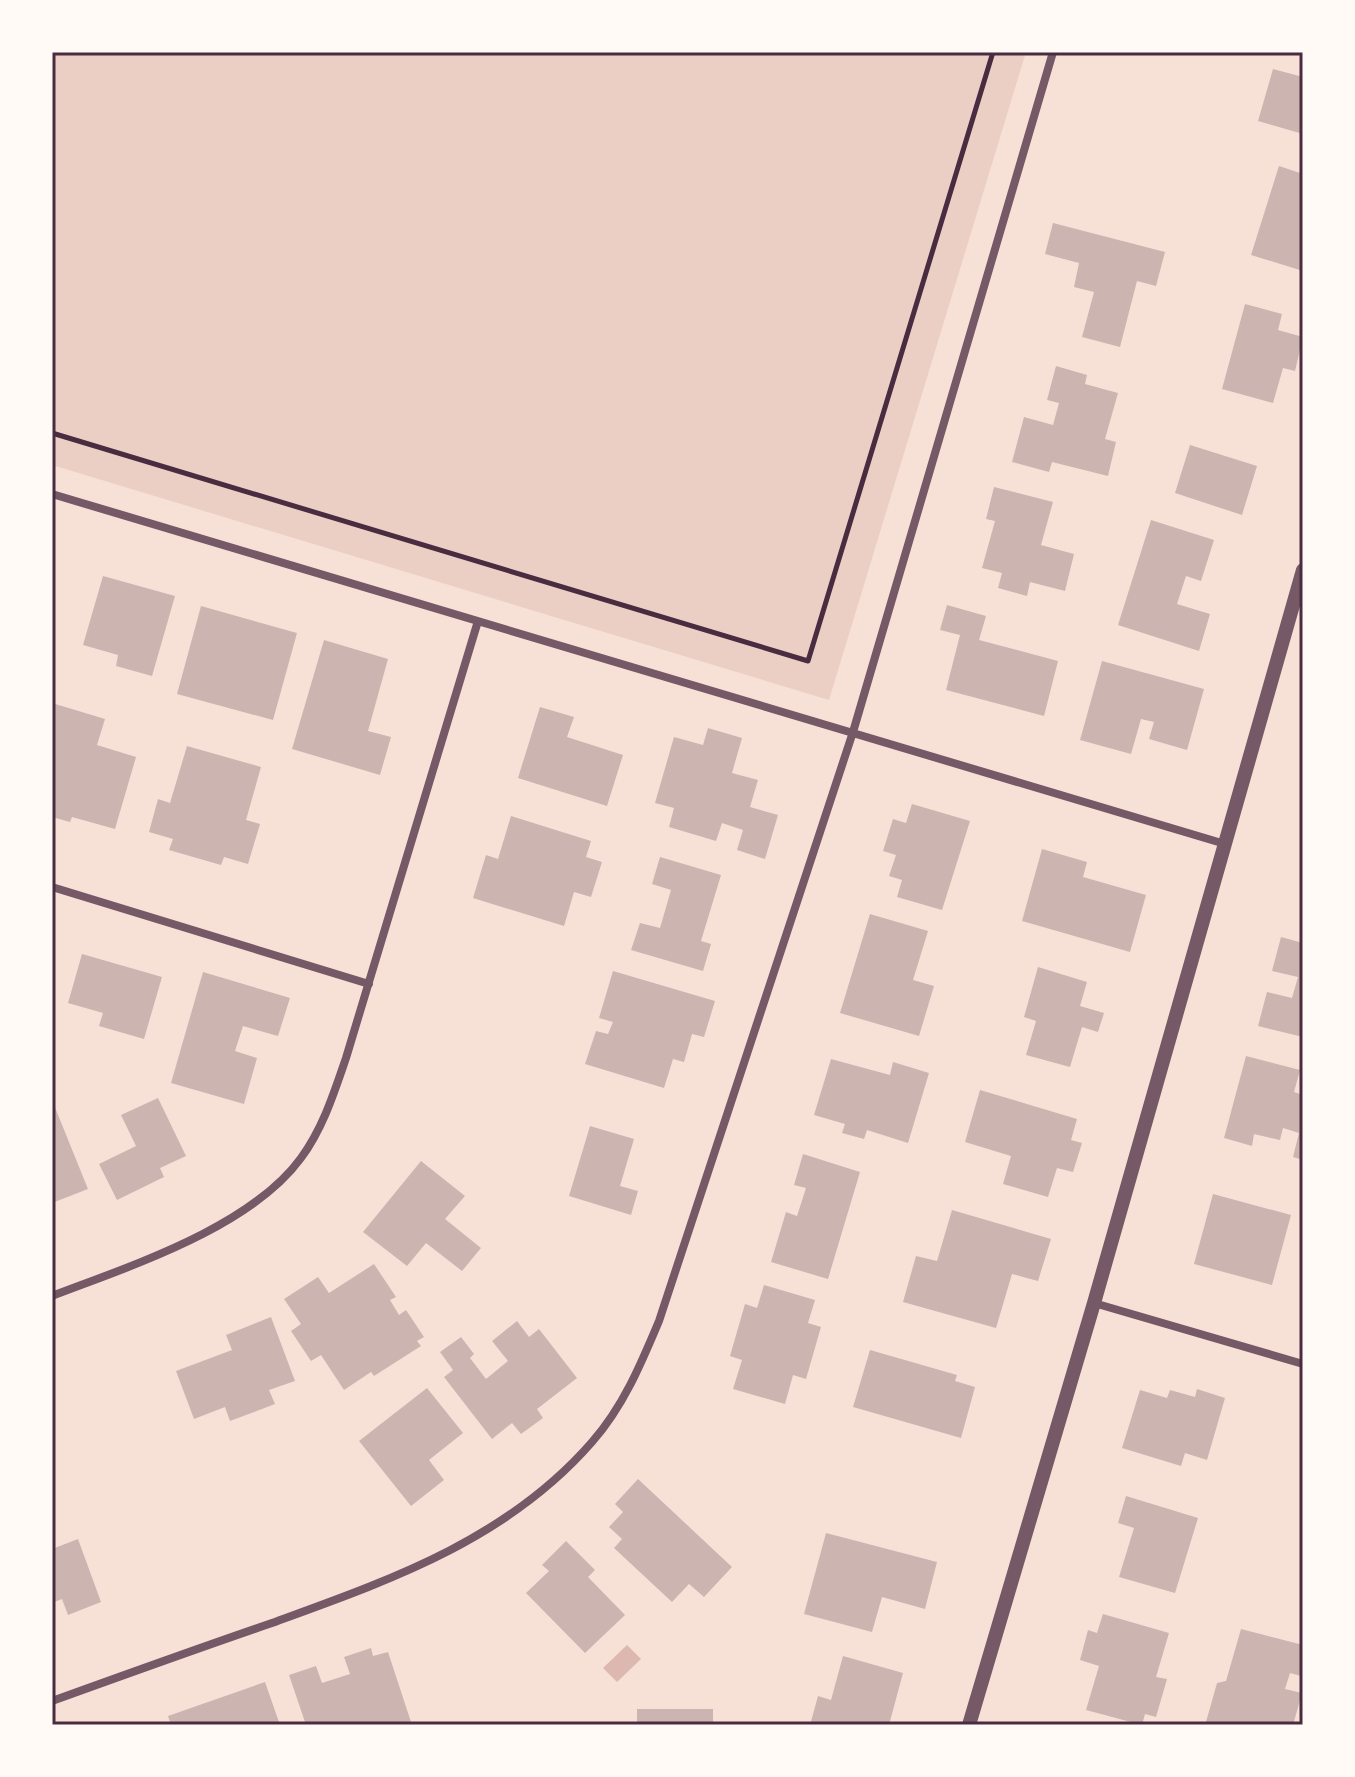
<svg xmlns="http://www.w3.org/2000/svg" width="1355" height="1777" viewBox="0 0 1355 1777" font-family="'Public Sans',sans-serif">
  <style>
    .green { fill: #ebcfc5 }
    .water { fill: #dcb8b0 }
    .building { fill: #ccb4b1 }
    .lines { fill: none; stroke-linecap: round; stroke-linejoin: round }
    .path { stroke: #4a2c40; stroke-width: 5 }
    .minor { stroke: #755966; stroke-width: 8 }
    .tertiary { stroke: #755966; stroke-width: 14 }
    .neatline { fill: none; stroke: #4a2c40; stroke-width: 3 }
  </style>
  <rect width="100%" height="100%" fill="#f7e1d7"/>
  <!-- green -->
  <path class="green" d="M52,52H1026L829,700L52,465Z"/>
  <!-- water -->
  <path class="water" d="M627,1645L641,1659L617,1682L603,1668Z"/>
  <!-- building -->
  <path class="building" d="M1273,69L1303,77V134L1258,121Z
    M1279,166L1303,174V271L1251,255Z
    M1053,223L1165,252L1156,286L1137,281L1120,347L1082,337L1094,292L1074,287L1079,263L1045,254Z
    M1245,304L1282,314L1278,330L1303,337L1295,371L1283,368L1273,403L1222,389Z
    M1056,366L1087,375L1085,384L1118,393L1105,439L1116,442L1108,476L1052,462L1049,472L1012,462L1024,417L1053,425L1059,403L1047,400Z
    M1190,445L1257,466L1242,515L1175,493Z
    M994,487L1053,502L1041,545L1074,554L1065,591L1030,582L1027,596L998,588L1002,573L982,568L995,521L986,519Z
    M1151,520L1214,540L1201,581L1186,576L1177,604L1210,614L1199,651L1118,625Z
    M103,576L175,596L152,676L116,666L118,655L83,645Z
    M947,605L986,616L979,640L1058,661L1044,716L946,690L960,635L940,630Z
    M201,606L297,633L273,720L177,694Z
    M324,640L388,659L368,731L391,737L380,775L292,749Z
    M1102,661L1204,689L1187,750L1149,739L1154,722L1141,719L1131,754L1080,740Z
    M52,703L105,719L97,745L136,757L115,829L72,817L70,822L52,817Z
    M540,707L574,717L567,737L623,755L607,806L518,778Z
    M708,728L742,738L732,773L758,780L750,807L778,815L765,859L737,850L743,830L722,823L716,841L669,827L674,808L655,803L674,737L703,745Z
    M187,746L261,767L246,820L260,824L248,864L224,857L221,865L169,850L173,839L149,832L158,799L170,803Z
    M912,804L970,821L942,910L897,897L902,880L889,876L896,855L883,851L893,819L906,823Z
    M511,816L591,841L586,857L602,862L591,897L574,892L564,926L473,898L486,855L498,859Z
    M1042,849L1087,862L1083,877L1146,895L1130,952L1022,921Z
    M660,857L721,875L701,941L711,944L703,971L631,950L640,923L660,928L671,890L652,884Z
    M870,914L928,931L913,980L934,986L919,1036L840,1013Z
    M1281,937L1303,943V1037L1258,1026L1267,992L1292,998L1298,977L1272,971Z
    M82,954L162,977L144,1039L99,1026L103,1013L68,1003Z
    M1038,967L1087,982L1080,1006L1104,1013L1098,1032L1082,1027L1070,1067L1026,1055L1036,1021L1024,1017Z
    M613,971L715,1001L704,1037L692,1034L684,1062L673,1059L664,1088L585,1064L596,1031L608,1034L613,1022L599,1018Z
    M203,972L290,998L278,1036L243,1026L235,1051L257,1058L244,1104L171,1083Z
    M1246,1056L1300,1070L1294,1092L1303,1095V1160L1293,1157L1299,1133L1283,1128L1280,1140L1254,1134L1252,1146L1224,1138Z
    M831,1059L890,1075L893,1062L929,1073L908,1143L867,1130L864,1139L842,1133L845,1124L814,1115Z
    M980,1090L1077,1119L1071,1140L1082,1143L1073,1172L1057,1168L1048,1197L1003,1184L1011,1156L965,1142Z
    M158,1098L186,1156L160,1168L164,1177L117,1200L99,1164L136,1146L121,1115Z
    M52,1100L88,1189L52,1203Z
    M590,1126L634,1139L620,1186L638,1191L631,1215L569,1196Z
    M803,1154L860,1172L828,1279L771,1262L786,1212L797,1216L806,1188L794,1185Z
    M421,1161L465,1196L445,1219L481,1248L462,1271L426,1243L407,1266L363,1232Z
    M1213,1194L1291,1215L1272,1285L1194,1264Z
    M952,1210L1051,1239L1038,1281L1012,1274L996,1328L903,1302L916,1256L937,1261Z
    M374,1264L396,1297L390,1300L399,1315L406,1310L424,1337L417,1341L421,1346L374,1376L371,1372L344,1390L321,1355L311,1361L291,1331L301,1324L284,1299L318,1277L329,1293Z
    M764,1285L815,1300L808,1323L821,1327L806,1379L793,1375L785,1404L733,1389L742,1360L730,1356L745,1304L757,1308Z
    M271,1317L295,1381L269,1390L275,1404L230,1421L225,1407L194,1419L176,1371L232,1350L226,1335Z
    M517,1321L529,1337L539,1329L577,1378L537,1409L543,1418L521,1434L512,1423L492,1439L444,1377L453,1370L440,1352L461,1337L474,1354L470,1358L486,1379L508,1361L492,1341Z
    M870,1350L957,1375L955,1381L975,1387L961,1438L853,1407Z
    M427,1388L463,1433L429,1460L444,1480L411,1506L359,1441Z
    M1197,1389L1225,1398L1207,1460L1185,1453L1181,1466L1122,1448L1140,1390L1167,1398L1170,1390L1195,1397Z
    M638,1479L732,1567L704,1597L689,1584L672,1602L614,1548L622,1539L609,1527L623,1512L615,1504Z
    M1126,1496L1198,1518L1175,1593L1119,1577L1134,1528L1118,1523Z
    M826,1533L937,1562L925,1609L882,1597L872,1632L804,1614Z
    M78,1539L101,1602L68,1615L62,1599L52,1603V1549Z
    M566,1541L595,1570L588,1577L625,1615L585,1653L526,1593L549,1571L542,1565Z
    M1103,1614L1169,1633L1156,1677L1167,1679L1156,1717L1145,1714L1142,1725L1086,1710L1099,1666L1080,1660L1088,1630L1097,1633Z
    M1241,1629L1303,1645L1301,1676L1290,1673L1285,1689L1302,1693L1293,1725H1216L1206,1722L1217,1683L1226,1681Z
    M371,1648L373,1656L388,1652L412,1725H306L289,1675L316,1666L322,1683L350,1674L344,1657Z
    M843,1656L903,1673L889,1725H810L818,1696L831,1700Z
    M265,1682L280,1725H171L168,1716Z
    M637,1709H713V1725H637Z"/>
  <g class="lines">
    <!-- path -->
    <path class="path" d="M52,433L808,661L993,52"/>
    <!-- minor -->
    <path class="minor" d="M52,494L1225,844
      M52,887L369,984
      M52,1296C130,1266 250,1228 301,1158C323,1128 334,1093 346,1058L478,621
      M1094,1303L1303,1364
      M52,1701C124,1675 196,1649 269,1624C387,1581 506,1541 592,1442C623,1407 641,1364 659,1321L853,732L1053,52"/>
    <!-- tertiary -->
    <path class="tertiary" d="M969,1725L1094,1303L1303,570"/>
  </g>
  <!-- border -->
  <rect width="1355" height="1777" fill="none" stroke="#fffaf5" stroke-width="108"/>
  <rect x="54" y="54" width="1247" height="1669" class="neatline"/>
</svg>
